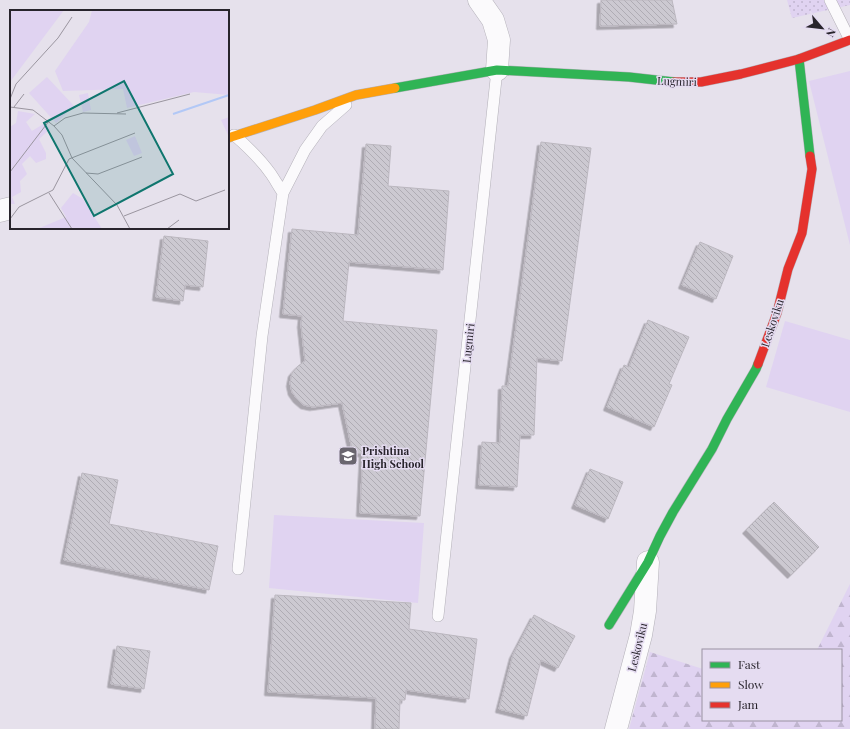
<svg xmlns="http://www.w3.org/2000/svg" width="850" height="729" viewBox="0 0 850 729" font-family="'Playfair Display',serif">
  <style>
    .grass { fill: url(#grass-dots) }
    .forest { fill: url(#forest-firs) }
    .pitch { fill: #e0d3f1 }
    .building { fill: url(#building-back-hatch); stroke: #bbb7bf; filter: url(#shadow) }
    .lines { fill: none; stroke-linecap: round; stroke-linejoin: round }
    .lane-casing { stroke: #b4b1b9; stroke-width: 12 }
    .street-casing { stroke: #b4b1b9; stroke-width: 23 }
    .fast-casing { stroke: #b4b1b9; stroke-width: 10 }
    .slow-casing { stroke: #b4b1b9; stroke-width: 10 }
    .jam-casing { stroke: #b4b1b9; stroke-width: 10 }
    .lane { stroke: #fbfafc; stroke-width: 11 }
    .street { stroke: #fbfafc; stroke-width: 22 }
    .fast { stroke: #30b455; stroke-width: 9 }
    .slow { stroke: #ff9f0a; stroke-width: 9 }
    .jam { stroke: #e5322d; stroke-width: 9 }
    .labels { text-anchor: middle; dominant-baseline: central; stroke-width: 3; stroke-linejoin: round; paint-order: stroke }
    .street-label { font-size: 11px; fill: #28242c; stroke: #e5dcf1 }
    .poi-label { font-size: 11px; font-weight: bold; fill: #28242c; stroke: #e5dcf1; text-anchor: start }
    .inset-river { fill: none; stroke: #b2c8f6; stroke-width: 2 }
    .inset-road { fill: none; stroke: #9a959f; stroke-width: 1 }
    .view { fill: #0f766e; fill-opacity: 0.15; stroke: #0f766e; stroke-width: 2 }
    .inset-edge { fill: none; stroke: #28242c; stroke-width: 2 }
  </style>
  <defs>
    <pattern id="grass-dots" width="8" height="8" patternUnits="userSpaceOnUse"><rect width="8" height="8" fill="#e0d3f1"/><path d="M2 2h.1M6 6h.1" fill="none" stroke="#c0b5cf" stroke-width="1.8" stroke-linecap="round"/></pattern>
    <pattern id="forest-firs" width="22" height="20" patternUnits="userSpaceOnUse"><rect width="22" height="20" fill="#e0d3f1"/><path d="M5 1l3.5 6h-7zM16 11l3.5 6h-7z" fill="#c0b5cf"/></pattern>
    <pattern id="building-back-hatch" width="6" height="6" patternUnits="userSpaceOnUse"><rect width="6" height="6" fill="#ccc9d1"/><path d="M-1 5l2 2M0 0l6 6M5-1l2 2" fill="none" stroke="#afacb4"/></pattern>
    <filter id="shadow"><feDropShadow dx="-3.5" dy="3.5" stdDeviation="0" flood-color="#0004"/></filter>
  </defs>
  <rect width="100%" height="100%" fill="#e6e1ec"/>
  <!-- grass -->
  <path class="grass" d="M787,0H850V5L792,18Z"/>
  <!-- forest -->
  <path class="forest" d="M850,584V729H629L650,652L703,669V720H841V650H817Z"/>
  <!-- pitch -->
  <path class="pitch" d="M850,71V245L809,81Z
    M785,321L850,340V412L766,387Z
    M274,515L424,523L418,603L269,588Z"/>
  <!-- building -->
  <path class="building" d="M601,0H672L677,24L600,26Z
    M541,142L591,148L562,361L537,358L534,435H520L517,487L479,485L482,442L500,443L502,386H508Z
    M366,144L391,146L388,186L449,191L443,270L349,262L343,321L437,330L420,516L360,513L363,453L353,454L342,403L313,407L304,405L297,399L292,392L290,383L292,373L298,366L305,361L301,324L302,316L283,314L292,229L358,235Z
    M164,236L208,241L203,287L185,285L183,301L156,297Z
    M700,242L733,256L716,299L682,285Z
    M648,320L689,337L669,384L672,385L654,427L607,407L624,365L629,367Z
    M590,469L623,482L608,519L575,505Z
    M82,473L118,480L109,524L218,546L209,590L64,560Z
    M774,502L819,547L791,575L746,530Z
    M275,595L411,603L409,629L477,639L469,699L406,690L405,700H400L399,729H375L376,698L268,692Z
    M534,615L575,636L558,668L541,660L527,716L499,709L513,655Z
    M117,646L150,651L144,689L111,684Z"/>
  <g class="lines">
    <defs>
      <path id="lane" d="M830,0L850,40
        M234,135C248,147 261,160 271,174C275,180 279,187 283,193
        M238,569L262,336L283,193L305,150L322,126L346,105
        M438,616L497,70"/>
      <path id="street" d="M479,0L493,20L499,40L497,70
        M0,211L11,208
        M616,729L641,635L645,611L648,562"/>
      <path id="fast" d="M799,59L810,156
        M395,88L497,70L629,77L674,82
        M609,625L648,562L660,536L673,512L712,449L727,419L756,369L758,364"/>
      <path id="slow" d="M228,138L315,110L356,95L395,88"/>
      <path id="jam" d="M674,82H701L741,74L799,59L850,40
        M758,364L777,313L788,269L802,233L812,169L810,156"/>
    </defs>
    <!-- lane casing -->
    <use href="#lane" class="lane-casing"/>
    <!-- street casing -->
    <use href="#street" class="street-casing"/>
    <!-- fast casing -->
    <use href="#fast" class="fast-casing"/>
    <!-- slow casing -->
    <use href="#slow" class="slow-casing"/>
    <!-- jam casing -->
    <use href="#jam" class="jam-casing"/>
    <!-- lane -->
    <use href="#lane" class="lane"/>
    <!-- street -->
    <use href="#street" class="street"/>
    <!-- fast -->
    <use href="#fast" class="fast"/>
    <!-- slow -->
    <use href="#slow" class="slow"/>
    <!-- jam -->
    <use href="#jam" class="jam"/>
  </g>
  <!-- icons -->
  <defs>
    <symbol id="school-square" viewBox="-11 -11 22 22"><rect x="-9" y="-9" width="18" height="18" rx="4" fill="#6a666f" stroke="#e5dcf1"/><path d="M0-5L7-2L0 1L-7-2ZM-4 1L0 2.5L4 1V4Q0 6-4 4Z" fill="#fff"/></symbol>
  </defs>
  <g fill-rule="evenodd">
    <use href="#school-square" x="337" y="445" width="22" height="22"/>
  </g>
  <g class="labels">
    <!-- street labels -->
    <g class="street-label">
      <text transform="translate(677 81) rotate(2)">Lugmiri</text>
      <text transform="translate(772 323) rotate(-72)">Leskoviku</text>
      <text transform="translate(468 343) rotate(-84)">Lugmiri</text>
      <text transform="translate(637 647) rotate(-76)">Leskoviku</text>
    </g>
    <!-- poi labels -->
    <g class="poi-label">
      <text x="362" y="450">Prishtina<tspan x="362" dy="13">High School</tspan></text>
    </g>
  </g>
  <!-- overview -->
  <g transform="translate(10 10)">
    <rect width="219" height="219" fill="#e6e1ec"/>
    <path d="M0,0H54L0,72ZM8,101L25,104L16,112L22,121L35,113L40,119L29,129L36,143V149L26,153L20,146L12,154L17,164L10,171L11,182L2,187L5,194H0V117L6,113ZM219,107V127L211,110ZM63,183L73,189L92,219H27L56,207L51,198Z" fill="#e0d3f1"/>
    <path d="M82,0H219V85L184,82L117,98L113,79L53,81L45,61L79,12Z" fill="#e0d3f1"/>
    <path d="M37,67L64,96L46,113L19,83ZM78,83L81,100L73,102L69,85ZM125,126L132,143L124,146L116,130Z" fill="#e0d3f1"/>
    <path class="inset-river" d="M163,104L219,85"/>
    <path class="inset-road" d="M0,89L6,74L48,28L62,7M0,97L23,100L44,116L52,125L62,148L107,195L120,219M4,97L14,84M107,103L180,84M44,116L55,108L73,103L116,104M0,162L39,111M76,163L88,164L132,147M39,183L62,219M114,206L170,184L186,191L215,180M0,209L9,197L43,180L59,149L125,123M157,219L169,210"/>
    <path class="view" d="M114,71L163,164L84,206L34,113Z"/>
    <rect width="219" height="219" class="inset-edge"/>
  </g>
  <!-- legend -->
  <rect x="702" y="649" width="140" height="72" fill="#e5dcf1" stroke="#9992a2"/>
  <rect x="710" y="662" width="20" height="6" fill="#30b455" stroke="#9992a2"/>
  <text x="738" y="669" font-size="12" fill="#28242c">Fast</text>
  <rect x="710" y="682" width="20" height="6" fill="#ff9f0a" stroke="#9992a2"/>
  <text x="738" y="689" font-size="12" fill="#28242c">Slow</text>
  <rect x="710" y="702" width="20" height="6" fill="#e5322d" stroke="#9992a2"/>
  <text x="738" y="709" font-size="12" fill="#28242c">Jam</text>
  <!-- north arrow -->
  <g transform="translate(822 28) rotate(118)" stroke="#e5dcf1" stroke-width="3" paint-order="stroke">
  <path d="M0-3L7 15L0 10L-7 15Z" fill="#28242c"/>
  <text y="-6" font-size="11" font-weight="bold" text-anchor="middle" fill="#28242c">N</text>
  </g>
</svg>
